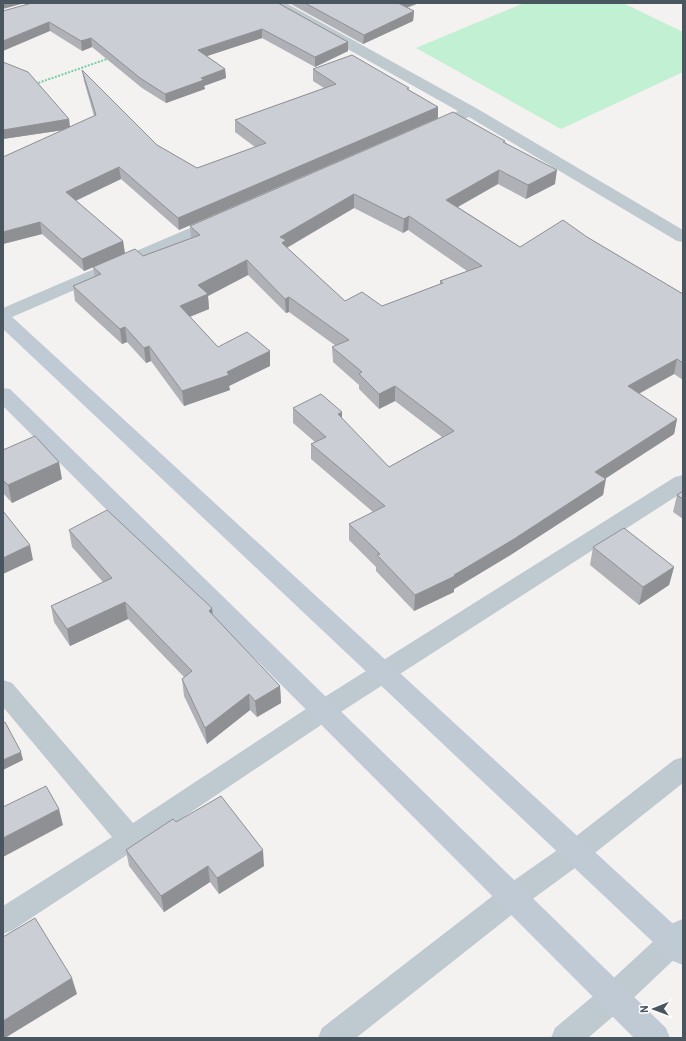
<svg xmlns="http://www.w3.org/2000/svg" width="686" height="1041" viewBox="0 0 686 1041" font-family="Barlow,sans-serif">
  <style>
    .green { fill: #c1f0d2 }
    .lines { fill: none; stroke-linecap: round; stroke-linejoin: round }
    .path { stroke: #78cfa2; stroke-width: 2; stroke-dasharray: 2 1.5; stroke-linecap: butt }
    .minor { fill: #bfc9d0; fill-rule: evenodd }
    .tertiary { fill: #bfc9d0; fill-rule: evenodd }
    .secondary { fill: #bfcad5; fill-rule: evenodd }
    .wall { fill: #afb1b6; fill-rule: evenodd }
    .shaded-wall { fill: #8e9094 }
    .building { fill: #cbced4; stroke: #8e9094; fill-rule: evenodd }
  </style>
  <rect width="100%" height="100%" fill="#f4f1f1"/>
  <!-- green -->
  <path class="green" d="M524,3H623L683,32V72L561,129L416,48Z"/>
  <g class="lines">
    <!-- path -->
    <path class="path" d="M35,84L110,58"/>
    <!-- minor -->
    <path class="minor" d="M269,3H286L476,108L683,230V242L677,241L469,117L437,131L431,133L425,131L423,128L425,125L458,111L271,6Z
      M218,216L224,217L227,221L224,225L3,321V308Z
      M683,475V492L333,717L139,847L13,930L3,934V906L112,837L3,707V680L12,683L133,823L315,703L675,477Z"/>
    <!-- tertiary -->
    <path class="tertiary" d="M683,757V783L586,860L523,906L356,1038H318L322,1028L503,888L566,844L674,760Z
      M683,919V951L624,1007L588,1038H551L555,1028L604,987L673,923Z"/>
    <!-- secondary -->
    <path class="secondary" d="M3,313L10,315L683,933V965L673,961L3,329Z
      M3,388L10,389L666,1028L670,1038H634L3,406Z"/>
  </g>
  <!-- wall -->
  <path class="wall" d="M279,3L348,42V51L315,67L262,38L207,56L225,69L226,78L204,86L205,89L166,103L142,88L92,47L82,51L50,31L3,11Z
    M289,3H419L407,8L414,11L413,21L363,44Z
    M3,62L69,119L70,127L94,116L84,81L82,70L157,145L197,168L255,147L235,132V120L324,88L313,81V69L409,90L438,107V118L179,230L121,179L76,201L123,241L125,254L84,271L42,234L3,244V157L64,130L3,139Z
    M505,141V142L555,184L526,199L498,184L458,207L520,247L587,237L683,294V380L674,374L639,394L677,419L674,434L605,479L603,495L512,554L454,589V592L414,611L376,571V567L349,540V524L373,512L311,459V444L315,442L293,423V408L342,419L389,467L442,437L395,401L379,409L359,389V385L333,362L332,347L336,346L289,312L286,313L248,275L208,296L209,309L190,317L218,347L270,351V366L229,386L230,390L184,406L151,361L146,363L127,342L122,344L75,301L73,286L95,277L93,267L143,256L191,238L190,226ZM354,208L403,233L408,230L467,271L440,281V284L382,306L345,301L287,248Z
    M3,450L62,479L12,503L3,493Z
    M683,491V519L673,512L677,495Z
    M69,530L213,615L280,686L281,703L257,717L250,710L207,744L184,696L182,679L184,677L128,619L70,646L54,622L51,606L103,582L72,547Z
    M593,547L674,567L669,585L639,605L590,565Z
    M176,822L264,866L219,894L210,882L164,912L129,866L126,850Z"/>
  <!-- shaded-wall -->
  <path class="shaded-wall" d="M3,3H25L3,9Z
    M397,3H419L396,11Z
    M414,11L413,21L363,44L364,35Z
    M49,22L50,31L3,51V41Z
    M262,29V38L198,59V50Z
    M91,38L92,47L82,51L81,41Z
    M348,42V51L315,67V57Z
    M225,69L226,78L204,86L205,89L166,103L165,94L201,78Z
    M438,107V118L179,230L178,218Z
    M69,119L70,129L3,139V130Z
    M119,167L121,179L68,204L66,192Z
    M499,170L498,184L445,214L446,200Z
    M557,170L555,184L526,199L528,185Z
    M354,194V208L286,248L282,257L280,237Z
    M409,216L408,230L403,233L404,219Z
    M40,222L42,234L3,244V232Z
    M123,241L125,254L84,271L82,259Z
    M247,260L248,275L208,296L209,309L181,320L180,306L198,285Z
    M289,297V312L286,313L285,299Z
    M125,327L127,342L122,344L120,329Z
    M149,346L151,361L146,363L144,348Z
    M270,351V366L229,386L230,390L184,406L182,391L227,372Z
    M677,359L674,374L625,401L628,386Z
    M395,386V401L379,409V394Z
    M342,412V427L338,414Z
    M677,419L674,434L592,487L595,472Z
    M59,462L62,479L12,503L8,485Z
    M606,479L603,495L512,554L454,589V592L414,611L415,595L454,575Z
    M30,545L33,560L3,574V558Z
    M674,567L669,585L639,605L643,587Z
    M125,602L128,619L70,646L67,629Z
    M212,608L214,625L209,611Z
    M280,686L281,703L257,717L255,701Z
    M249,694L250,710L207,744L205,728Z
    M21,752L23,760L3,770V760Z
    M59,809L63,825L3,857V838Z
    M263,850L264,866L219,894L217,878Z
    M208,866L210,882L164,912L161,896Z
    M72,978L77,994L5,1038H3V1021Z"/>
  <!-- building -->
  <path class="building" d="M32,3H278L348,42L315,57L262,29L198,50L225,69L201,78L204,80L165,94L140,78L91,38L81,41L49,22L3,41V11Z
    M305,3H398L414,11L364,35Z
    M352,55L409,88L407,89L438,107L178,218L119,167L66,192L123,241L82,259L40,222L3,232V157L96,115L82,70L157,145L197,168L266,143L235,120L336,84L313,69Z
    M3,62L28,72L69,119L3,130Z
    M453,112L505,141L503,142L557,170L528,185L499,170L446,200L520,247L563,220L587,237L683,294V363L677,359L628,386L677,419L595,472L606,479L514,539L454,575L455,576L415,595L377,555L380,554L349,524L385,506L311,444L326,437L293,408L321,394L342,412L338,414L389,467L454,431L395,386L379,394L359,374L362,372L332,347L349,340L289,297L285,299L247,260L198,285L208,294L180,306L218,347L247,332L270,351L227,372L229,375L182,391L149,346L144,348L125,327L120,329L73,286L101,274L93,267L135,249L143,256L200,235L190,226ZM354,194L404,219L409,216L482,266L440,281L443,283L382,306L362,292L345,301L282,243L286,240L280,237Z
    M35,436L59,462L8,485L3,480V450Z
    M683,491V499L677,495Z
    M107,510L212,608L209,611L280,686L255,701L249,694L205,728L182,679L192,671L125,602L67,629L51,606L112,578L69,530Z
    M3,511L30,545L3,558Z
    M624,528L674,567L643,587L593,547Z
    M5,722L21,752L3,760V723Z
    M46,786L59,809L3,838V807Z
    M221,796L263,850L217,878L208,866L161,896L126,850L173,819L176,822Z
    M35,918L72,978L3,1021V937Z"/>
  <!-- border -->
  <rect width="686" height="1041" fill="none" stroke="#49555f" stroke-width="8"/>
  <!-- north arrow -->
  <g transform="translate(654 1009) rotate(269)" stroke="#ffffff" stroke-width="3" paint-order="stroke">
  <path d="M0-3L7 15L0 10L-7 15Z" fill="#49555f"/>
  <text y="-6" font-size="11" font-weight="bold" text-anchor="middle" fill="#49555f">N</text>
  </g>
</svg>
